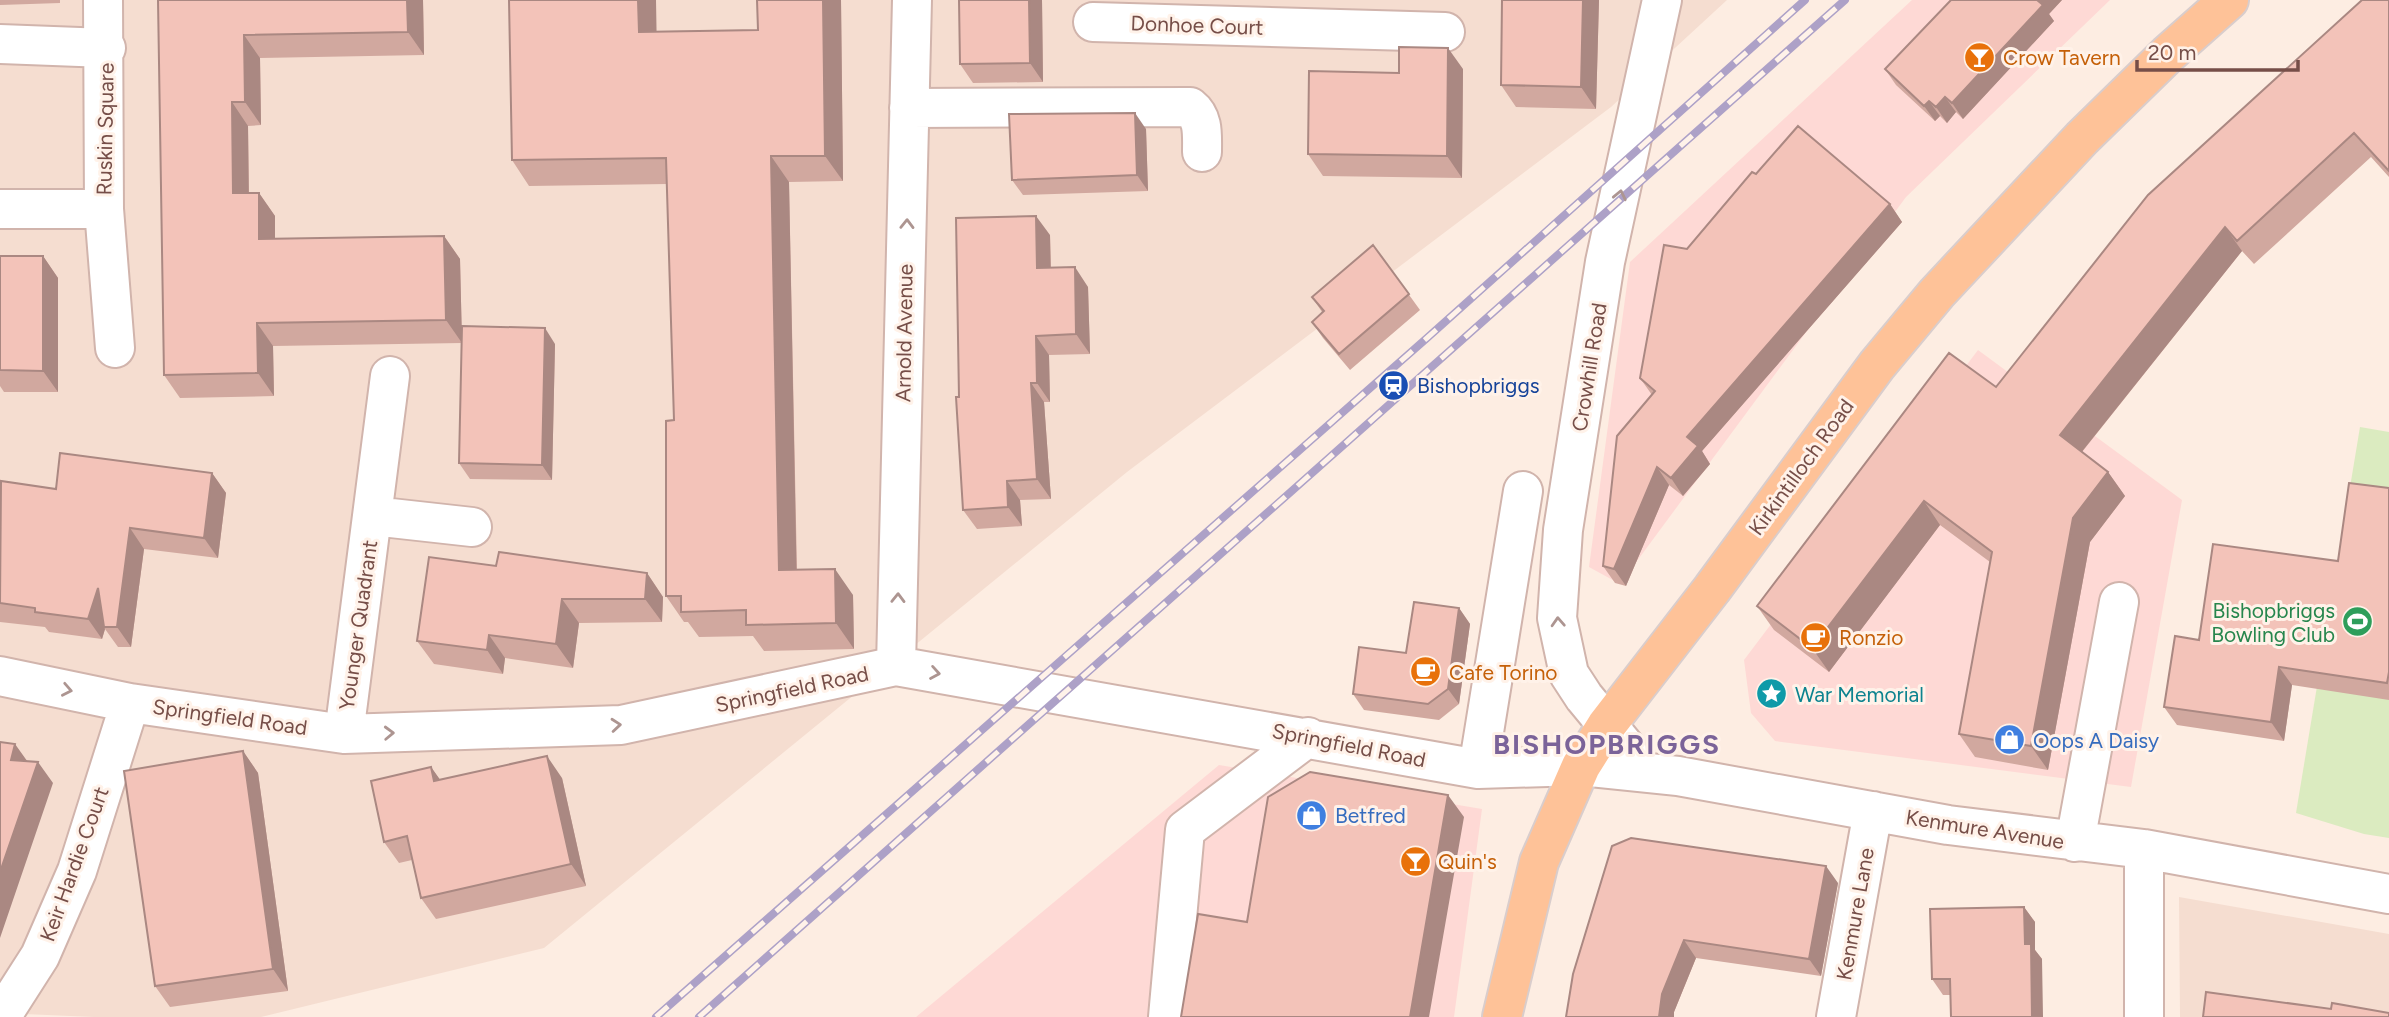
<svg xmlns="http://www.w3.org/2000/svg" width="2389" height="1017" viewBox="0 0 2389 1017" font-family="Figtree,sans-serif">
  <style>
    .residential { fill: #f5ddd0 }
    .commercial { fill: #fed9d5 }
    .green { fill: #dbebc0 }
    .lines { fill: none; stroke-linecap: round; stroke-linejoin: round }
    .minor-casing { stroke: #d1b4ac; stroke-width: 42 }
    .major-casing { stroke: #d9cdcc; stroke-width: 42 }
    .minor { stroke: #fff; stroke-width: 38 }
    .major { stroke: #fec298; stroke-width: 38 }
    .rail-casing { stroke: #ada1c7; stroke-width: 8 }
    .rail { stroke: #fff2e9; stroke-width: 5; stroke-dasharray: 16; stroke-linecap: butt }
    .wall { fill: #d1a89f }
    .shaded-wall { fill: #aa8882 }
    .building { fill: #f3c3b9; stroke: #aa8882; stroke-width: 2 }
    .oneway { stroke: #ad9591 }
    .labels { text-anchor: middle; dominant-baseline: central; stroke-width: 6; stroke-linejoin: round; paint-order: stroke }
    .street-label { font-size: 21px; fill: #764e48; stroke: #fff2e9 }
    .food-label { font-size: 21px; fill: #c56008; stroke: #fff2e9; text-anchor: start }
    .transit-label { font-size: 21px; fill: #164399; stroke: #fff2e9; text-anchor: start }
    .leisure-label { font-size: 21px; fill: #27864d; stroke: #fff2e9; text-anchor: end }
    .culture-label { font-size: 21px; fill: #0d838f; stroke: #fff2e9; text-anchor: start }
    .shop-label { font-size: 21px; fill: #366cbe; stroke: #fff2e9; text-anchor: start }
    .district-label { font-size: 28px; font-weight: bold; letter-spacing: 2px; fill: #7b6399; stroke: #fff2e9 }
  </style>
  <rect width="100%" height="100%" fill="#fdede2"/>
  <!-- residential -->
  <path class="residential" d="M0,0H1727L1611,107L1127,472L544,948L261,1017H94L0,1013Z
    M2179,897L2389,934V1017H2180Z"/>
  <!-- commercial -->
  <path class="commercial" d="M1912,0H2110L1906,197L1620,584L1589,567L1630,262Z
    M1978,350L2182,500L2131,787L1775,741L1751,713L1744,660Z
    M1219,765L1482,809L1454,1017H916Z"/>
  <!-- green -->
  <path class="green" d="M2360,427L2389,432V838L2364,834L2296,813Z"/>
  <g class="lines">
    <defs>
      <path id="minor" d="M103,0L104,209L115,348
        M1093,22L1445,32
        M0,44L106,48
        M909,108L1190,107C1204,118 1202,135 1202,152
        M0,209H104
        M373,516L472,527
        M896,666L912,0
        M0,676L130,703L344,734L621,725L896,666L1478,769L1581,766L1678,776L1948,825L2144,849L2389,894
        M344,734L390,376
        M1627,749L1584,697L1569,674L1557,618L1563,530L1605,262L1662,0
        M1478,769L1523,491
        M2075,842L2119,602
        M1,1017L40,956L77,871L130,703
        M1168,1017L1185,830L1308,737
        M1836,1017L1873,811
        M2144,1017V849"/>
      <path id="major" d="M1502,1017L1539,862L1581,766L1606,726L1712,589L1877,365L1937,293L2082,138L2168,54L2229,0"/>
    </defs>
    <!-- minor casing -->
    <use href="#minor" class="minor-casing"/>
    <!-- major casing -->
    <use href="#major" class="major-casing"/>
    <!-- minor -->
    <use href="#minor" class="minor"/>
    <!-- major -->
    <use href="#major" class="major"/>
    <defs>
      <path id="rail" d="M656,1017L1427,338L1805,0
        M699,1017L1845,0"/>
    </defs>
    <!-- rail casing -->
    <use href="#rail" class="rail-casing"/>
    <!-- rail -->
    <use href="#rail" class="rail"/>
  </g>
  <!-- wall -->
  <path class="wall" d="M0,0H60V3L0,5Z
    M158,0H423L424,55L260,58L261,125L248,126L249,193H259L275,216V239L444,236L460,259L462,343L273,346L274,396L180,398L164,375Z
    M509,0H656V31L758,30L757,0H841L843,181L789,182L797,570L853,595L854,649L764,651L753,636L699,637L688,622H684L666,596L674,420L667,184L529,186L512,160Z
    M959,0H1042L1043,82L973,83L960,64Z
    M1599,0L1596,109L1516,107L1501,85Z
    M1951,0H2062L2049,14L2054,21L1963,119L1956,112L1947,123L1940,116L1935,121L1896,85L1885,69Z
    M2389,0V177L2371,157L2254,264L2242,251L2082,452L2108,472L2125,496L2090,542L2048,770L1975,757L1959,734L1990,562L1940,525L1829,672L1774,630L1757,606L1996,387Z
    M1463,69L1462,178L1323,176L1308,154L1399,73Z
    M1146,129L1148,191L1023,195L1012,180Z
    M1756,174L1890,204L1902,222L1702,451L1710,464L1683,496L1669,485L1626,586L1615,583L1603,566L1652,395L1640,378L1687,249Z
    M1050,235L1051,268L1088,287L1090,354L1049,355L1050,402H1044L1051,499L1020,500L1022,526L977,529L963,510L959,397Z
    M1373,245L1420,310L1350,370L1323,338L1312,322L1322,312L1312,297Z
    M43,256L58,278V392H4L0,386V370Z
    M555,344L552,480L470,479L459,463Z
    M212,473L226,493L218,558L144,549L131,647H118L105,629L102,639L49,632L45,627L0,622V486L56,489Z
    M2389,488V700L2292,685L2284,741L2177,725L2164,707L2199,640L2338,561Z
    M496,566L647,573L663,597L662,622L579,623L573,668L505,658L503,674L434,664L417,641Z
    M1459,608L1470,624L1459,704L1439,720L1364,710L1353,694L1406,653Z
    M243,751L258,773L288,991L170,1007L155,986Z
    M431,767L440,780L562,778L586,886L436,919L421,898L412,860L399,863L384,842Z
    M1838,883L1821,976L1696,958L1674,1012V1017H1566L1573,974Z
    M2024,907L2035,922V950L2042,959L1950,995H1943L1932,979Z"/>
  <!-- shaded-wall -->
  <path class="shaded-wall" d="M407,0H423L424,55L408,32Z
    M638,0H656L657,57L639,32Z
    M823,0H841L843,181L825,156Z
    M1029,0H1042L1043,82L1030,63Z
    M1583,0H1599L1596,109L1581,87Z
    M2037,0H2062L2049,14L2054,21L1963,119L1952,103Z
    M244,35L260,58L261,125L245,102Z
    M1448,48L1463,69L1462,178L1447,156Z
    M1945,97L1956,112L1947,123L1936,107Z
    M1929,101L1940,116L1935,121L1924,106Z
    M232,102L248,126L249,216L233,193Z
    M1135,113L1146,129L1148,191L1137,175Z
    M771,156L789,182L797,595L779,570Z
    M259,193L275,216V262L259,239Z
    M1890,204L1902,222L1702,451L1710,464L1683,496L1671,478L1687,437Z
    M1036,216L1050,235L1051,287L1037,268Z
    M2225,227L2242,251L2076,459L2060,435Z
    M444,236L460,259L462,343L446,320Z
    M43,256L58,278V392L43,371Z
    M1075,267L1088,287L1090,354L1076,334Z
    M257,323L273,346L274,396L258,373Z
    M545,328L555,344L552,480L542,465Z
    M1036,336L1049,355L1050,402L1037,383Z
    M1031,383L1044,402L1051,499L1037,479Z
    M1657,467L1669,485L1626,586L1614,569Z
    M2108,472L2125,496L2090,542L2048,770L2031,746L2073,518Z
    M212,473L226,493L218,558L204,538Z
    M1007,481L1020,500L1022,526L1008,507Z
    M1924,501L1940,525L1829,672L1812,648Z
    M130,528L144,549L131,647L117,627Z
    M835,569L853,595L854,649L836,623Z
    M647,573L663,597L662,622L645,599Z
    M98,588L104,627L105,629L102,639L88,619Z
    M562,599L579,623L573,668L556,644Z
    M1459,608L1470,624L1459,704L1448,689Z
    M489,635L505,658L503,674L487,650Z
    M2279,667L2292,685L2284,741L2271,722Z
    M15,744L30,765L11,760Z
    M243,751L258,773L288,991L273,969Z
    M547,756L562,778L586,886L571,864Z
    M38,762L53,783L0,938V872Z
    M431,767L446,788L434,781Z
    M1448,795L1464,817L1429,1017H1410Z
    M1826,866L1838,883L1821,976L1809,959Z
    M2024,907L2035,922V950L2042,959L2043,1017H2032L2025,944Z
    M1684,940L1696,958L1674,1012V1017H1659L1662,994Z"/>
  <!-- building -->
  <path class="building" d="M158,0H407L408,32L244,35L245,102H232L233,193H259V239L444,236L446,320L257,323L258,373L164,375Z
    M509,0H638L639,32L758,30L757,0H823L825,156H771L779,570L835,569L836,623L746,625V610L681,612V596H666V421L674,420L666,158L512,160Z
    M959,0H1029L1030,63L960,64Z
    M1502,0H1583L1581,87L1501,85Z
    M1951,0H2037L2043,5L1952,103L1945,97L1936,107L1929,101L1924,106L1885,69Z
    M2362,0H2389V171L2354,133L2237,241L2225,227L2060,435L2108,472L2073,518L2031,746L1959,734L1992,552L1924,501L1812,648L1757,606L1949,353L1996,387L2148,195Z
    M1399,47L1448,48L1447,156L1308,154L1309,71L1399,73Z
    M1135,113L1137,175L1012,180L1009,114Z
    M1798,126L1890,204L1687,437L1698,446L1671,478L1657,467L1614,569L1603,566L1617,436L1655,391L1640,378L1664,245L1687,249L1752,172L1756,174Z
    M1036,216L1037,268L1075,267L1076,334L1036,336L1037,383H1031L1037,479L1007,481L1008,507L963,510L956,397H959L956,218Z
    M1373,245L1409,294L1339,354L1312,322L1324,311L1312,297Z
    M0,256H43V371L0,370Z
    M462,326L545,328L542,465L459,463Z
    M60,453L212,473L204,538L130,528L117,627H104L98,588L88,619L35,612V608L0,603L1,481L56,489Z
    M2349,483L2389,488V672L2387,683L2279,667L2271,722L2164,707L2175,636L2199,640L2213,544L2338,561Z
    M499,552L647,573L645,599H562L556,644L489,635L487,650L417,641L429,557L496,566Z
    M1414,602L1459,608L1448,689L1428,704L1353,694L1359,647L1406,653Z
    M0,742L15,744L11,760L38,762L0,872Z
    M243,751L273,969L155,986L124,771Z
    M547,756L571,864L421,898L407,836L384,842L371,781L431,767L434,781Z
    M1310,772L1448,795L1410,1017H1181L1198,914L1247,922L1268,797Z
    M1631,838L1826,866L1809,959L1684,940L1662,994L1659,1017H1566L1573,974L1612,846Z
    M2024,907L2025,944H2031L2032,1017H1951L1950,979H1932L1930,909Z
    M2206,992L2331,1009L2332,1003L2389,1013V1017H2203Z"/>
  <!-- one-way arrows -->
  <defs><path id="oneway-chevron" d="M-2-3.5L2.5 0L-2 3.5" fill="none" stroke-width="1.6" stroke-linecap="round" stroke-linejoin="round" transform="scale(1.75)"/></defs>
  <g class="oneway">
    <use href="#oneway-chevron" transform="translate(1620 195) rotate(-78)"/>
    <use href="#oneway-chevron" transform="translate(907 224) rotate(-89)"/>
    <use href="#oneway-chevron" transform="translate(898 598) rotate(-89)"/>
    <use href="#oneway-chevron" transform="translate(1558 622) rotate(-93)"/>
    <use href="#oneway-chevron" transform="translate(935 673) rotate(10)"/>
    <use href="#oneway-chevron" transform="translate(67 690) rotate(11)"/>
    <use href="#oneway-chevron" transform="translate(616 725) rotate(-5)"/>
    <use href="#oneway-chevron" transform="translate(389 733) rotate(-2)"/>
  </g>
  <!-- icons -->
  <defs>
    <symbol id="bar-disc" viewBox="-11 -11 22 22"><circle r="9.5" fill="#e8710a" stroke="#fff2e9"/><path d="M-6-5H6L.8 .8V4.5H3.5V6h-7V4.5H-.8V.8Z" fill="#fff"/></symbol>
    <symbol id="station-disc" viewBox="-11 -11 22 22"><circle r="9.5" fill="#1a4fb4" stroke="#fff2e9"/><path d="M-3-6H3Q5-6 5-4V2Q5 4 3 4L4.5 6H3L1.5 4h-3L-3 6H-4.5L-3 4Q-5 4-5 2V-4Q-5-6-3-6ZM-3.5-4v3h7v-3ZM-3.5 1v1.5H-2V1ZM2 1v1.5H3.5V1Z" fill="#fff"/></symbol>
    <symbol id="stadium-disc" viewBox="-11 -11 22 22"><circle r="9.5" fill="#2e9e5b" stroke="#fff2e9"/><path d="M0-5a6.5 5 0 1 0 0 10a6.5 5 0 1 0 0-10ZM-3.5-1.8h7v3.6h-7Z" fill="#fff"/></symbol>
    <symbol id="cafe-disc" viewBox="-11 -11 22 22"><circle r="9.5" fill="#e8710a" stroke="#fff2e9"/><path d="M-5.5-4.5H6V0H3Q3 3.5 0 3.5H-2.5Q-5.5 3.5-5.5 0ZM3-3.2v2h1.7v-2ZM-6 4.5H4V6H-6Z" fill="#fff"/></symbol>
    <symbol id="sight-disc" viewBox="-11 -11 22 22"><circle r="9.5" fill="#0f9aa8" stroke="#fff2e9"/><path d="M0-6L1.8-2.2L6-1.7L2.9 1.2L3.7 5.4L0 3.3L-3.7 5.4L-2.9 1.2L-6-1.7L-1.8-2.2Z" fill="#fff"/></symbol>
    <symbol id="shop-disc" viewBox="-11 -11 22 22"><circle r="9.5" fill="#3f7fe0" stroke="#fff2e9"/><path d="M-5-2.5h2.3a2.7 3.5 0 0 1 5.4 0H5L5.5 6h-11ZM-1.5-2.5h3a1.5 2.3 0 0 0-3 0Z" fill="#fff"/></symbol>
  </defs>
  <g fill-rule="evenodd">
    <use href="#bar-disc" x="1962" y="40" width="35" height="35"/>
    <use href="#station-disc" x="1376" y="368" width="35" height="35"/>
    <use href="#stadium-disc" x="2340" y="604" width="35" height="35"/>
    <use href="#cafe-disc" x="1798" y="620" width="35" height="35"/>
    <use href="#cafe-disc" x="1408" y="654" width="35" height="35"/>
    <use href="#sight-disc" x="1754" y="676" width="35" height="35"/>
    <use href="#shop-disc" x="1992" y="722" width="35" height="35"/>
    <use href="#shop-disc" x="1294" y="798" width="35" height="35"/>
    <use href="#bar-disc" x="1398" y="844" width="35" height="35"/>
  </g>
  <g class="labels">
    <!-- street labels -->
    <g class="street-label">
      <text transform="translate(1197 25) rotate(2)">Donhoe Court</text>
      <text transform="translate(105 129) rotate(-89)">Ruskin Square</text>
      <text transform="translate(904 333) rotate(-89)">Arnold Avenue</text>
      <text transform="translate(1589 367) rotate(-81)">Crowhill Road</text>
      <text transform="translate(1801 467) rotate(-54)">Kirkintilloch Road</text>
      <text transform="translate(358 625) rotate(-82)">Younger Quadrant</text>
      <text transform="translate(792 689) rotate(-12)">Springfield Road</text>
      <text transform="translate(230 717) rotate(8)">Springfield Road</text>
      <text transform="translate(1349 745) rotate(11)">Springfield Road</text>
      <text transform="translate(1985 829) rotate(9)">Kenmure Avenue</text>
      <text transform="translate(74 864) rotate(-70)">Keir Hardie Court</text>
      <text transform="translate(1855 914) rotate(-80)">Kenmure Lane</text>
    </g>
    <!-- food labels -->
    <g class="food-label">
      <text x="2003" y="57">Crow Tavern</text>
      <text x="1839" y="637">Ronzio</text>
      <text x="1449" y="672">Cafe Torino</text>
      <text x="1438" y="861">Quin's</text>
    </g>
    <!-- transit labels -->
    <g class="transit-label">
      <text x="1417" y="385">Bishopbriggs</text>
    </g>
    <!-- leisure labels -->
    <g class="leisure-label">
      <text x="2335" y="610">Bishopbriggs<tspan x="2335" dy="24">Bowling Club</tspan></text>
    </g>
    <!-- culture labels -->
    <g class="culture-label">
      <text x="1795" y="694">War Memorial</text>
    </g>
    <!-- shop labels -->
    <g class="shop-label">
      <text x="2033" y="740">Oops A Daisy</text>
      <text x="1335" y="815">Betfred</text>
    </g>
    <!-- district labels -->
    <g class="district-label">
      <text x="1607" y="744">BISHOPBRIGGS</text>
    </g>
  </g>
  <!-- scale -->
  <path d="M2137 60v10h161v-10" fill="none" stroke="#764e48" stroke-width="3.5"/>
  <text x="2148" y="60" font-size="21" fill="#764e48" stroke="#fff2e9" stroke-width="5" paint-order="stroke">20 m</text>
</svg>
